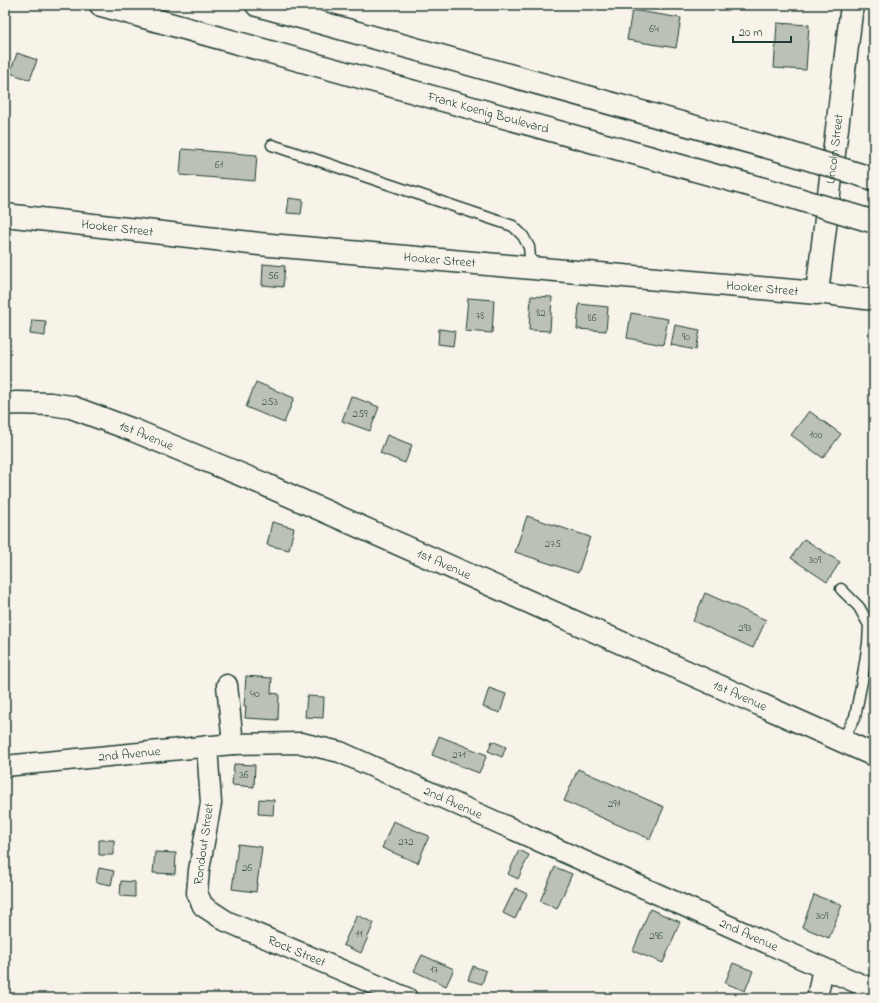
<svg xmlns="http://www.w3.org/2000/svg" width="879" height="1003" viewBox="0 0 879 1003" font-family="'Indie Flower',sans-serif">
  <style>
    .building { fill: #bbc1b6; stroke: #1f3d34 }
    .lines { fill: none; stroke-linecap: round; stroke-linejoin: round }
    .lane-casing { stroke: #1f3d34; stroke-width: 13 }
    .street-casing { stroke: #1f3d34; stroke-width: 23 }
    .secondary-casing { stroke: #1f3d34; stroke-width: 25 }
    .primary-casing { stroke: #1f3d34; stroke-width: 25 }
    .lane { stroke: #f7f3e8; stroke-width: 10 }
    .street { stroke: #f7f3e8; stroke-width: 20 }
    .secondary { stroke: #f7f3e8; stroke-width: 22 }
    .primary { stroke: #f7f3e8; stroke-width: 22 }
    .primary-bridge-casing { stroke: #1f3d34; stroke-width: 25; stroke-linecap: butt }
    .primary-bridge { stroke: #f7f3e8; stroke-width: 22 }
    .labels { text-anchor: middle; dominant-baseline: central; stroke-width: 3; stroke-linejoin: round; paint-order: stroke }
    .number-label { font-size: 11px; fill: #465e54 }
    .street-label { font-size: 13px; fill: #1f3d34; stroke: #f7f3e8 }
  </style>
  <rect width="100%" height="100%" fill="#f7f3e8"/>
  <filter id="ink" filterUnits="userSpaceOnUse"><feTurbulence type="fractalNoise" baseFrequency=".025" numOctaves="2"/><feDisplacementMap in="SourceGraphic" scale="8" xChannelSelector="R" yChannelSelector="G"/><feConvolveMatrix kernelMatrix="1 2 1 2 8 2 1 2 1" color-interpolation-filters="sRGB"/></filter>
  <g filter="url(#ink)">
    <!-- building -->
    <path class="building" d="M632,10L681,18L676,48L627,40Z
      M777,23L809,25L806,70L774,68Z
      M17,53L37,60L30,80L10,73Z
      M871,69H874V94H871Z
      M182,149L257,155L255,181L180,175Z
      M289,198L303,200L301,214L287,213Z
      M263,264L285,266L283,287L262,285Z
      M531,296L552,297L550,331L529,330Z
      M468,298L494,300L492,333L465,331Z
      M579,304L608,307L606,331L577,329Z
      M631,313L668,319L663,345L627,338Z
      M32,320L46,321L45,336L30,334Z
      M675,325L700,330L696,350L671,345Z
      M439,329L455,331L453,346L438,344Z
      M256,382L294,398L284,423L246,407Z
      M351,396L379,407L370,431L342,421Z
      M809,411L841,434L823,458L791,435Z
      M387,435L412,445L405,463L380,453Z
      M527,516L590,537L578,573L515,552Z
      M272,522L294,528L289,550L267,545Z
      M804,539L840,562L827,582L791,558Z
      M705,593L766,620L753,648L693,621Z
      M246,676L272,678L271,693L279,694L278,720L245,718L246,706H244Z
      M489,688L506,694L500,713L483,707Z
      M307,696L324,697L323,718L305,717Z
      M439,736L487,755L479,773L432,755Z
      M492,741L506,747L502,757L488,751Z
      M234,764L255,765L254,787L232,785Z
      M578,769L664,807L650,839L564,801Z
      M259,799L274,800L273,815L258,814Z
      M393,821L429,836L418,863L382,848Z
      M99,840H114V855H99Z
      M238,844L262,847L256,892L232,889Z
      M519,850L529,855L518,879L508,874Z
      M155,852L176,853L175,874L153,873Z
      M555,867L572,874L557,909L540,901Z
      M99,868L114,871L111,885L96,882Z
      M121,881L135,882V897L120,896Z
      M515,888L527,894L515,919L503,913Z
      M814,895L842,905L829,938L802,927Z
      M650,909L680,922L663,963L633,951Z
      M357,915L374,923L361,953L343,945Z
      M422,955L454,969L446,986L414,971Z
      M733,963L753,971L745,991L725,983Z
      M473,966L486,971L482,984L468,980Z"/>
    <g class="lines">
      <defs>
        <path id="lane" d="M272,145L513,226L523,236L529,247L531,268
          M841,589L859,607L869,625L868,643L862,681L855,717L842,741"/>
        <g id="street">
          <path d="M817,293L874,300"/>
          <path d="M227,685L233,744"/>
          <path id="s1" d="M207,746L211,803L199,870L197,893L203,906L226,921L407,998"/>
          <path id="s2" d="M5,766L233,744L301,743L340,752L823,968L874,990"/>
          <path d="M817,998L823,968"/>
        </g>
        <g id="secondary">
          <path id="s3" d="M5,215L259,244L817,293L852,5"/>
          <path id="s4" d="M5,404L17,403L51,404L71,407L133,430L266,485L874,755"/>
        </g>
        <g id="primary">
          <path id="s5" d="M101,5L785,195"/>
          <path d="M257,5L789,153"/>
        </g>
      </defs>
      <!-- lane casing -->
      <use href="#lane" class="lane-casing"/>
      <!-- street casing -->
      <use href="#street" class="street-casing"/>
      <!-- secondary casing -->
      <use href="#secondary" class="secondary-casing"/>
      <!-- primary casing -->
      <use href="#primary" class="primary-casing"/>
      <!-- lane -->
      <use href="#lane" class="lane"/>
      <!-- street -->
      <use href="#street" class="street"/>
      <!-- secondary -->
      <use href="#secondary" class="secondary"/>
      <!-- primary -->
      <use href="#primary" class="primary"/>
      <defs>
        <path id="primary-bridge" d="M789,153L874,179
          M785,195L871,221"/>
      </defs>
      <!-- primary-bridge casing -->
      <use href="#primary-bridge" class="primary-bridge-casing"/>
      <!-- primary-bridge -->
      <use href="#primary-bridge" class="primary-bridge"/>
    </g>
  </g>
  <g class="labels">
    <!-- number labels -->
    <g class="number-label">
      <text x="654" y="29">64</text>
      <text x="219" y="165">61</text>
      <text x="273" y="276">56</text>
      <text x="541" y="313">82</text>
      <text x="480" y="316">78</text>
      <text x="592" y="318">86</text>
      <text x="686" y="337">90</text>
      <text x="270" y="402">253</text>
      <text x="360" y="414">259</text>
      <text x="816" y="435">100</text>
      <text x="553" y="544">275</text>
      <text x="815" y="560">309</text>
      <text x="745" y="628">293</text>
      <text x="255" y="694">40</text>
      <text x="459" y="755">271</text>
      <text x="244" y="775">36</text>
      <text x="614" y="804">291</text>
      <text x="406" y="842">272</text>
      <text x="247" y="868">26</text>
      <text x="822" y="916">309</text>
      <text x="359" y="934">11</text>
      <text x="656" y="936">296</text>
      <text x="434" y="970">17</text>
    </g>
    <!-- street labels -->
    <g class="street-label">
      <text stroke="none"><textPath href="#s5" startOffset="402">Frank Koenig Boulevard</textPath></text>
      <text stroke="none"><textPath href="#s3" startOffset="961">Lincoln Street</textPath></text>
      <text stroke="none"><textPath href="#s3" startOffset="113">Hooker Street</textPath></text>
      <text stroke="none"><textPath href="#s3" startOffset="437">Hooker Street</textPath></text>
      <text stroke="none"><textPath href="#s3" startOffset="761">Hooker Street</textPath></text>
      <text stroke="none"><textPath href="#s4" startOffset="147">1st Avenue</textPath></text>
      <text stroke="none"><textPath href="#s4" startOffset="471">1st Avenue</textPath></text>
      <text stroke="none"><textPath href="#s4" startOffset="795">1st Avenue</textPath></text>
      <text stroke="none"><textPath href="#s2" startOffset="125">2nd Avenue</textPath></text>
      <text stroke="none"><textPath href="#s2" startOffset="461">2nd Avenue</textPath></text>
      <text transform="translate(204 844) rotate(-82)">Rondout Street</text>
      <text stroke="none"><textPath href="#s2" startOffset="785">2nd Avenue</textPath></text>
      <text stroke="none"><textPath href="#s1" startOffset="267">Rock Street</textPath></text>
    </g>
  </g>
  <!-- margin -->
  <rect width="879" height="1003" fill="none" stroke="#f7f3e8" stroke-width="20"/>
  <rect x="10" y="10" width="859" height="983" fill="none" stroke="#1f3d34" stroke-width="1.5" filter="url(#ink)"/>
  <!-- scale -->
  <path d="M733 36v6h58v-6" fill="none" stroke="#1f3d34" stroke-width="2"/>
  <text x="739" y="36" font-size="12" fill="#1f3d34" stroke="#f7f3e8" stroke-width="3" paint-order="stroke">20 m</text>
</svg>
